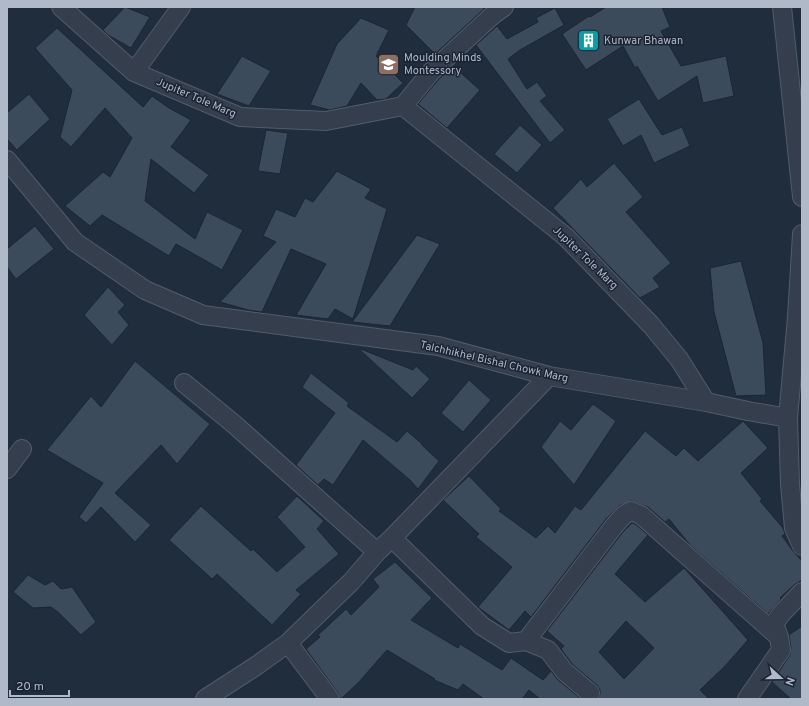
<svg xmlns="http://www.w3.org/2000/svg" width="809" height="706" viewBox="0 0 809 706" font-family="Overpass,sans-serif">
  <style>
    .building { fill: #3c4b5b; stroke: #1c2533; fill-rule: evenodd }
    .lines { fill: none; stroke-linecap: round; stroke-linejoin: round }
    .street-casing { stroke: #525c6a; stroke-width: 20 }
    .street { stroke: #343e4c; stroke-width: 18 }
    .labels { text-anchor: middle; dominant-baseline: central; stroke-width: 3; stroke-linejoin: round; paint-order: stroke }
    .poi-label { font-size: 11px; fill: #afb9c8; stroke: #1a2331; text-anchor: start }
    .street-label { font-size: 11px; fill: #afb9c8; stroke: #1a2331 }
  </style>
  <rect width="100%" height="100%" fill="#202d3c"/>
  <!-- building -->
  <path class="building" d="M125,7L150,17L131,48L108,35L103,30Z
    M415,7H483L484,9L435,54L406,25Z
    M606,7H662L670,27L661,31L681,66L726,56L734,96L703,103L697,76L658,101L637,66L635,68L623,46L586,70L562,34L589,16L590,17Z
    M555,8L564,25L520,50L508,59L527,89L537,82L547,96L540,101L565,130L550,143L476,45L497,26L507,39L538,22L536,18Z
    M361,18L389,30L376,56L403,83L386,99L377,100L361,83L347,106L330,110L310,105L337,44Z
    M57,28L143,107L152,96L169,108L191,120L171,147L209,175L194,193L151,159L145,201L195,239L207,212L243,230L222,270L176,244L169,256L102,215L90,226L65,206L103,172L110,177L132,138L105,108L71,147L60,137L72,90L35,48Z
    M242,56L271,71L249,106L217,94Z
    M453,66L480,90L447,128L418,104L439,79Z
    M29,94L50,119L17,150L7,139V113Z
    M639,99L662,135L682,127L690,146L654,163L641,135L623,146L607,119Z
    M520,125L542,145L517,173L494,154Z
    M266,130L288,133L280,174L258,171Z
    M614,163L643,197L626,212L671,263L653,278L660,287L640,298L553,208L581,179L587,187Z
    M337,171L371,189L365,198L387,209L353,319L335,309L328,319L296,315L326,264L291,249L262,312L248,310L220,302L276,242L263,236L276,209L295,217L305,198L313,202Z
    M35,226L54,249L16,279L7,267V249Z
    M417,235L440,244L390,326L352,322Z
    M741,261L763,343L766,395L736,396L714,312L710,268Z
    M108,287L125,305L118,312L129,325L112,345L84,315Z
    M361,349L413,370L416,366L430,379L412,398L360,350Z
    M135,361L210,424L177,464L161,445L115,493L151,525L135,542L101,507L86,523L79,517L103,483L47,450L91,396L101,407Z
    M311,373L349,403L347,406L397,442L407,431L422,444V445L439,461L418,489L410,480L363,440L333,485L324,479L318,485L296,465L335,413L302,387Z
    M469,380L491,400L463,432L441,413Z
    M593,404L616,421L574,485L541,447L560,421L571,430Z
    M743,421L768,448L741,473L762,499L760,501L783,528L785,534L782,536L793,551L802,561V580L794,585L780,598L781,599L768,614L690,545L669,519L665,522L648,507L631,501L619,506L606,519L531,617L525,611L509,630L478,607L512,567L476,537L479,534L443,500L469,476L501,509L499,511L536,538L548,526L555,533L575,506L581,510L645,431L676,456L684,448L698,461Z
    M297,496L324,521L317,529L339,554L296,590L301,594L272,625L217,574L212,579L169,540L201,506L251,551L253,549L277,572L305,547L277,517Z
    M632,523L635,524L648,535L615,574L645,602L684,568L748,640L725,666L700,690L709,699H598L600,694V690L597,685L573,665L561,649L564,646L547,631L622,533ZM626,621L654,648L624,679L599,652Z
    M395,562L432,598L411,620L458,648L460,644L502,670L511,658L543,680L551,671L558,680L581,699H540L529,690L522,699H484L463,684L458,690L434,680L435,679L387,650L358,683L341,699L338,693L306,649L320,637L318,635L346,609L351,615L379,587L373,579Z
    M28,575L45,585L53,581L61,589L72,587L96,622L81,635L58,612L51,607L33,608L13,592Z
    M802,626V699H791L772,682L790,655L791,648L789,635Z"/>
  <g class="lines">
    <defs>
      <path id="street" d="M61,7L134,72L240,117L326,121L403,106L431,72L494,14L504,7
        M782,7L802,197
        M134,72L181,7
        M403,106L566,237L651,325L679,359L706,402
        M7,160L75,242L145,290L203,315L438,346L549,376L706,402L748,411L788,418L790,484L794,528L802,546
        M184,383L235,425L377,552
        M788,418L797,317L802,234
        M7,469L22,449
        M392,538L482,626L509,643L526,641L548,650L565,672L590,693
        M526,641L614,526L624,515L631,511L641,515L779,637
        M288,643L330,699
        M205,699L256,666L288,643L351,582L377,552L392,538L549,376
        M747,699L781,650L779,637L774,624L781,614L802,592"/>
    </defs>
    <!-- street casing -->
    <use href="#street" class="street-casing"/>
    <!-- street -->
    <use href="#street" class="street"/>
  </g>
  <!-- icons -->
  <defs>
    <symbol id="building-square" viewBox="-11 -11 22 22"><rect x="-9" y="-9" width="18" height="18" rx="4" fill="#0f9aa8" stroke="#1a2331"/><path d="M-4-6H4V6H1V3H-1V6H-4ZM-2.5-4.3h1.7v1.8h-1.7ZM.8-4.3h1.7v1.8H.8ZM-2.5-1h1.7V.8h-1.7ZM.8-1h1.7V.8H.8Z" fill="#fff"/></symbol>
    <symbol id="school-square" viewBox="-11 -11 22 22"><rect x="-9" y="-9" width="18" height="18" rx="4" fill="#8d6e63" stroke="#1a2331"/><path d="M0-5L7-2L0 1L-7-2ZM-4 1L0 2.5L4 1V4Q0 6-4 4Z" fill="#fff"/></symbol>
  </defs>
  <g fill-rule="evenodd">
    <use href="#building-square" x="576" y="28" width="25" height="25"/>
    <use href="#school-square" x="376" y="52" width="25" height="25"/>
  </g>
  <g class="labels">
    <!-- poi labels -->
    <g class="poi-label">
      <text x="604" y="41">Kunwar Bhawan</text>
      <text x="404" y="58">Moulding Minds<tspan x="404" dy="13">Montessory</tspan></text>
    </g>
    <!-- street labels -->
    <g class="street-label">
      <text transform="translate(196 98) rotate(23)">Jupiter Tole Marg</text>
      <text transform="translate(585 258) rotate(44)">Jupiter Tole Marg</text>
      <text transform="translate(494 362) rotate(13)">Talchhikhel Bishal Chowk Marg</text>
    </g>
  </g>
  <!-- border -->
  <rect width="809" height="706" fill="none" stroke="#afb9c8" stroke-width="16"/>
  <!-- north arrow -->
  <g transform="translate(781 678) rotate(111)" stroke="#1a2331" stroke-width="3" paint-order="stroke">
  <path d="M0-3L7 15L0 10L-7 15Z" fill="#afb9c8"/>
  <text y="-6" font-size="11" font-weight="bold" text-anchor="middle" fill="#afb9c8">N</text>
  </g>
  <!-- scale -->
  <path d="M10 690v6h59v-6" fill="none" stroke="#afb9c8" stroke-width="2"/>
  <text x="16" y="690" font-size="12" fill="#afb9c8" stroke="#1a2331" stroke-width="3" paint-order="stroke">20 m</text>
</svg>
